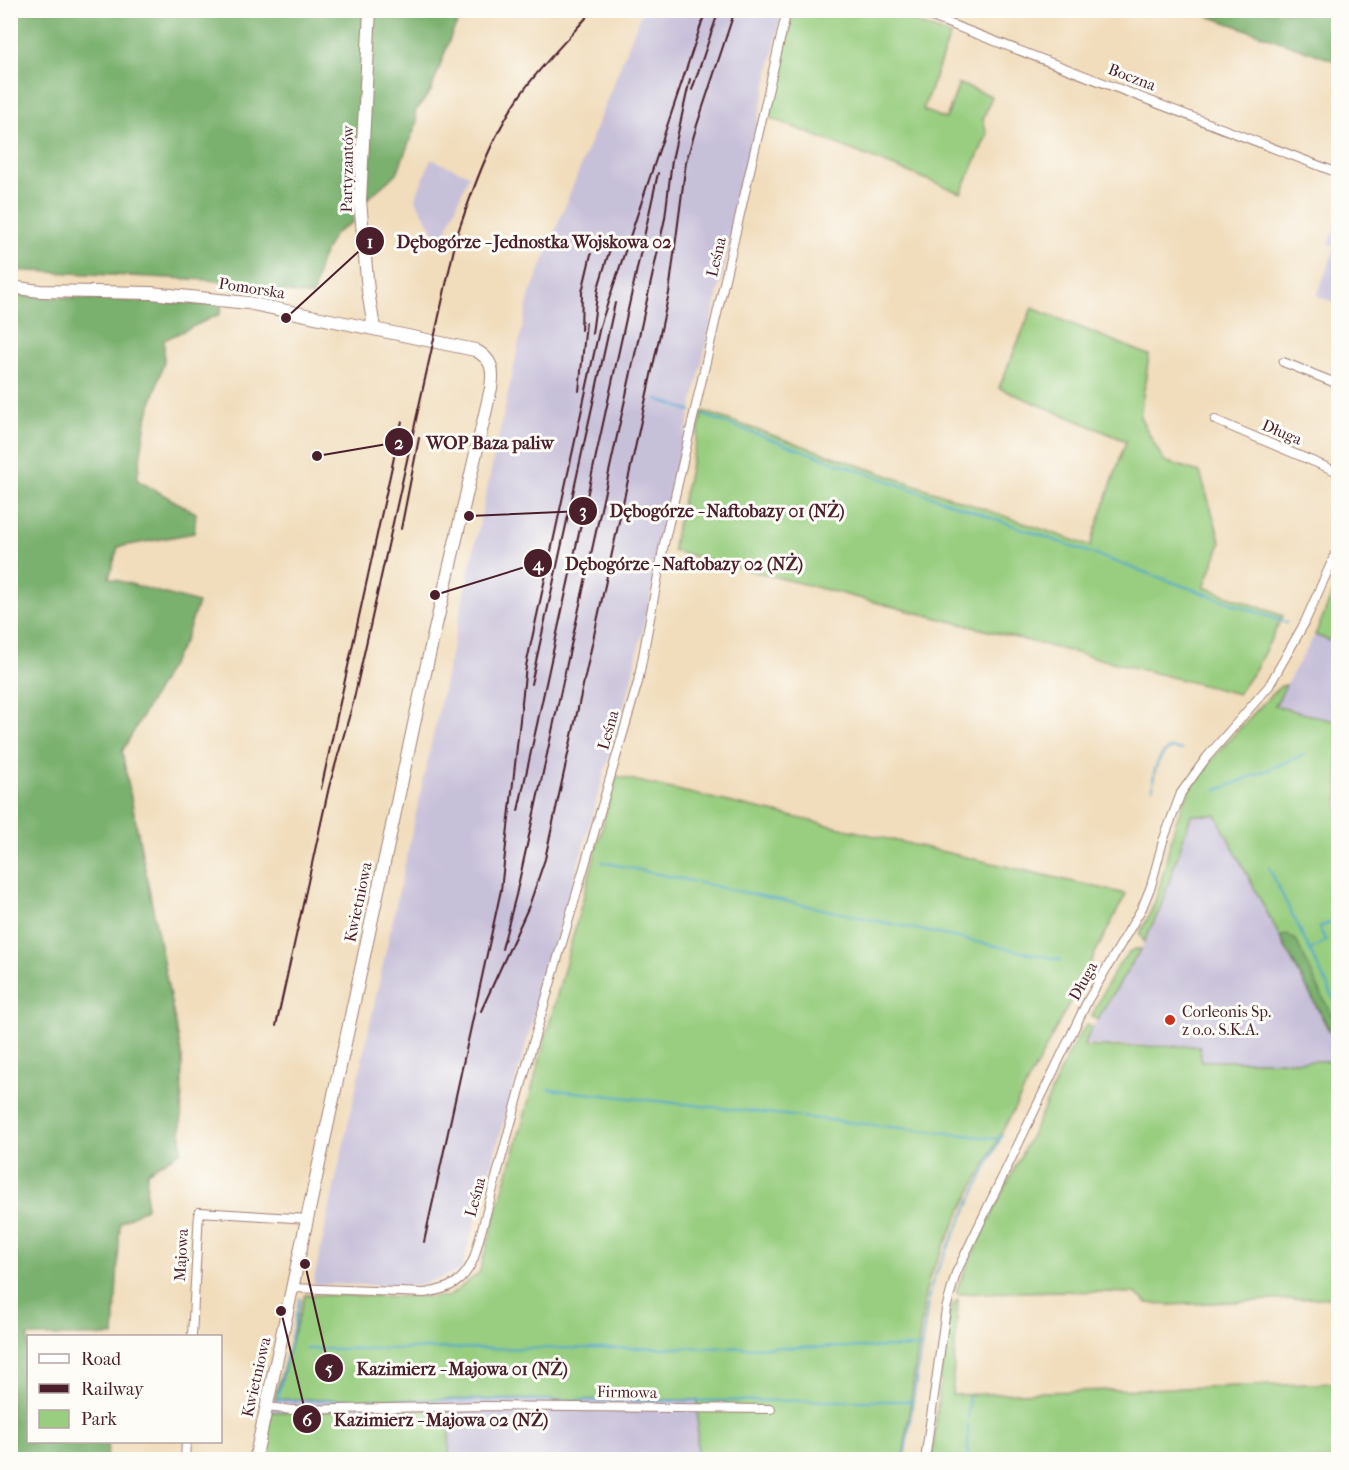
<svg xmlns="http://www.w3.org/2000/svg" width="1349" height="1470" viewBox="0 0 1349 1470" font-family="'IM FELL French Canon',serif">
  <style>
    .industrial { fill: #c7c0d9 }
    .green { fill: #99ce80; stroke: #727656; stroke-width: 1.5 }
    .forest { fill: #7ab16e; stroke: #62684c; stroke-width: 1.5 }
    .lines { fill: none; stroke-linecap: round; stroke-linejoin: round }
    .stream { stroke: #51a6cd; stroke-width: 2 }
    .street-casing { stroke: #9e7e74; stroke-width: 10 }
    .secondary-casing { stroke: #9e7e74; stroke-width: 14 }
    .street { stroke: #fff; stroke-width: 8 }
    .secondary { stroke: #fff; stroke-width: 12 }
    .rail { stroke: #4a1f2b; stroke-width: 2 }
    .poi-dot { fill: #c8321e; stroke: #fdfcf7; stroke-width: 2 }
    .labels { text-anchor: middle; dominant-baseline: central; stroke-width: 6; stroke-linejoin: round; paint-order: stroke }
    .street-label { font-size: 16px; fill: #4a1f2b; stroke: #fdfcf7 }
    .poi-label { font-size: 16px; fill: #4a1f2b; stroke: #fdfcf7; text-anchor: start }
    .leader { fill: none; stroke: #4a1f2b; stroke-width: 2 }
    .callout-dot { fill: #4a1f2b; stroke: #fdfcf7; stroke-width: 2 }
    .mark-label { font-size: 18px; text-anchor: middle; font-weight: bold; fill: #fff }
    .callout-label { font-size: 18px; text-anchor: middle; font-weight: bold; fill: #4a1f2b; stroke: #fdfcf7; stroke-width: 6; stroke-linejoin: round; paint-order: stroke }
  </style>
  <rect width="100%" height="100%" fill="#fdfcf7"/>
  <filter id="ink" filterUnits="userSpaceOnUse"><feTurbulence type="fractalNoise" baseFrequency=".0167" numOctaves="2"/><feDisplacementMap in="SourceGraphic" scale="12" xChannelSelector="R" yChannelSelector="G"/><feConvolveMatrix kernelMatrix="1 2 1 2 8 2 1 2 1" color-interpolation-filters="sRGB"/></filter>
  <filter id="wash" filterUnits="userSpaceOnUse"><feTurbulence type="fractalNoise" baseFrequency=".008" numOctaves="4" result="noise"/><feDisplacementMap in="SourceGraphic" scale="24" xChannelSelector="R" yChannelSelector="G"/><feGaussianBlur stdDeviation="1.35" result="paint"/><feColorMatrix in="noise" values="0 0 0 0 0 0 0 0 0 0 0 0 0 0 0 0 0 1.4 0 .05"/><feComposite in="paint" operator="in"/></filter>
  <g filter="url(#wash)">
    <rect width="100%" height="100%" fill="#f1ddbc"/>
    <!-- industrial -->
    <path class="industrial" d="M642,11H783L654,571L656,573L631,681L461,1270L419,1286L313,1284L529,297Z
      M431,159L469,175L441,244L415,199Z
      M1338,219V304L1317,296L1335,247L1329,244Z
      M1315,635L1338,644V722L1274,705Z
      M1191,815H1216L1338,1048V1061H1201L1200,1046L1084,1045L1089,1032L1139,953L1160,910Z
      M274,1399L699,1400L697,1459H449L450,1410L270,1412Z"/>
    <!-- green -->
    <path class="green" d="M794,11H885L950,35L923,110L946,119L959,84L992,96L983,119L987,135L961,193L768,117Z
      M1032,308L1149,355L1140,417L1164,461L1200,472L1221,543L1204,587L1283,616L1256,668L1238,694L673,551L674,540L703,411L1090,546L1126,441L999,388Z
      M1338,581V644L1315,635Z
      M1286,685L1275,706L1338,722V934L1336,935L1338,951V1048L1216,815H1191L1160,909L1144,942L1140,934C1144,923 1152,912 1155,901C1168,865 1168,832 1187,796C1208,758 1243,726 1272,694L1281,686Z
      M616,776L1126,894L962,1209L930,1275L925,1295L903,1459H697L698,1400L274,1399L305,1295L448,1297L479,1273L526,1111Z
      M1135,949H1141L1097,1020L1092,1016C1101,998 1117,957 1135,949Z
      M1087,1024L1092,1027L1084,1045L1087,1047L1200,1046L1201,1061H1338V1297L1170,1305L1147,1303L1135,1293L1055,1291L958,1294L956,1290C982,1232 1011,1176 1039,1119C1054,1088 1066,1052 1087,1024Z
      M958,1300L952,1395L1338,1383V1459L932,1460L941,1370C950,1349 941,1313 958,1300Z
      M450,1410L449,1459L264,1460L270,1412Z"/>
    <!-- forest -->
    <path class="forest" d="M11,11H464L452,33L431,91L415,112L417,122L397,173L353,211V222L334,234L320,262L313,296L209,280L11,270Z
      M1194,11H1338V62Z
      M11,295L222,305L220,314L164,340V362L146,421L137,480L196,513L194,533L118,547L109,578L198,603L185,640L122,752L182,1057L181,1151L147,1172L146,1208L120,1223L114,1336H28V1442H108L107,1459L11,1460Z
      M1287,934L1296,940L1328,1008L1338,1023V1043L1336,1042L1280,937Z"/>
    <g class="lines">
      <!-- stream -->
      <path class="stream" d="M657,399L691,411
        M703,415L1287,623
        M1153,788C1153,773 1156,756 1171,748L1182,750
        M1216,791L1304,755
        M602,862L1061,960
        M1269,868L1338,1007
        M1310,950L1326,941L1319,928L1338,918
        M548,1089L1000,1139
        M300,1299L277,1400L913,1401L904,1460
        M305,1349L922,1347
        M913,1401L929,1295L934,1277L1002,1135
        M968,1418L969,1396
        M968,1424V1460"/>
    </g>
  </g>
  <g filter="url(#ink)">
    <g class="lines">
      <defs>
        <path id="street" d="M914,10L1338,173
          M1283,362L1338,384
          M1215,420L1338,472
          M293,1288L425,1293C450,1289 464,1282 474,1258L531,1050L638,682L664,544L787,10
          M192,1336L199,1212L308,1219
          M267,1407L292,1410L485,1406L771,1409
          M185,1460L186,1442
          M925,1460L946,1309L956,1273L1088,1000L1142,908L1151,886L1163,841L1181,793L1207,757L1269,686L1304,624L1338,548"/>
        <path id="secondary" d="M370,10L360,200L368,291L374,328
          M10,287L40,291L151,293L248,303L475,350C492,359 494,369 491,388L427,664L255,1460"/>
      </defs>
      <!-- street casing -->
      <use href="#street" class="street-casing"/>
      <!-- secondary casing -->
      <use href="#secondary" class="secondary-casing"/>
      <!-- street -->
      <use href="#street" class="street"/>
      <!-- secondary -->
      <use href="#secondary" class="secondary"/>
      <!-- rail -->
      <path class="rail" d="M692,90L719,10
        M581,330L582,292L591,254
        M592,334L598,288L613,239
        M579,391L586,323
        M401,529L419,438
        M531,684L615,303
        M321,789L402,421
        M518,811L658,173
        M502,949L516,895L665,218L672,160L690,79
        M481,1011L529,906L545,859L669,293L686,162L697,125L735,10
        M276,1026L329,787L353,703L457,235C474,186 491,137 521,94C542,64 569,38 593,10
        M424,1242L501,890L526,666L600,326L706,10"/>
    </g>
  </g>
  <!-- markers -->
  <circle class="poi-dot" cx="1170" cy="1020" r="6"/>
  <g class="labels">
    <!-- street labels -->
    <g class="street-label">
      <text transform="translate(1132 77) rotate(21)">Boczna</text>
      <text transform="translate(347 169) rotate(-89)">Partyzantów</text>
      <text transform="translate(716 257) rotate(-77)">Leśna</text>
      <text transform="translate(252 288) rotate(9)">Pomorska</text>
      <text transform="translate(1282 432) rotate(23)">Długa</text>
      <text transform="translate(608 730) rotate(-74)">Leśna</text>
      <text transform="translate(358 902) rotate(-78)">Kwietniowa</text>
      <text transform="translate(1083 981) rotate(-61)">Długa</text>
      <text transform="translate(475 1197) rotate(-75)">Leśna</text>
      <text transform="translate(181 1255) rotate(-87)">Majowa</text>
      <text transform="translate(256 1377) rotate(-77)">Kwietniowa</text>
      <text transform="translate(627 1392) rotate(1)">Firmowa</text>
    </g>
    <!-- poi labels -->
    <g class="poi-label">
      <text x="1182" y="1011">Corleonis Sp.<tspan x="1182" dy="18">z o.o. S.K.A.</tspan></text>
    </g>
  </g>
  <!-- callouts -->
  <path class="leader" d="M286 318L370 241M317 456L399 442M469 516L583 511M435 595L538 563M305 1264L329 1368M281 1311L307 1419"/>
  <g class="callout-dot">
    <circle cx="286" cy="318" r="6"/>
    <circle cx="317" cy="456" r="6"/>
    <circle cx="469" cy="516" r="6"/>
    <circle cx="435" cy="595" r="6"/>
    <circle cx="305" cy="1264" r="6"/>
    <circle cx="281" cy="1311" r="6"/>
    <circle cx="370" cy="241" r="15"/>
    <circle cx="399" cy="442" r="15"/>
    <circle cx="583" cy="511" r="15"/>
    <circle cx="538" cy="563" r="15"/>
    <circle cx="329" cy="1368" r="15"/>
    <circle cx="307" cy="1419" r="15"/>
  </g>
  <g class="mark-label">
    <text x="370" y="248">1</text>
    <text x="399" y="449">2</text>
    <text x="583" y="517">3</text>
    <text x="538" y="570">4</text>
    <text x="329" y="1375">5</text>
    <text x="307" y="1426">6</text>
  </g>
  <g class="callout-label">
    <text x="534" y="248">Dębogórze - Jednostka Wojskowa 02</text>
    <text x="490" y="449">WOP Baza paliw</text>
    <text x="727" y="517">Dębogórze - Naftobazy 01 (NŻ)</text>
    <text x="684" y="570">Dębogórze - Naftobazy 02 (NŻ)</text>
    <text x="462" y="1375">Kazimierz - Majowa 01 (NŻ)</text>
    <text x="441" y="1426">Kazimierz - Majowa 02 (NŻ)</text>
  </g>
  <!-- margin -->
  <rect width="1349" height="1470" fill="none" stroke="#fdfcf7" stroke-width="36"/>
  <!-- legend -->
  <rect x="27" y="1335" width="195" height="108" fill="#fdfcf7" stroke="#b5a4a5" stroke-width="1.5"/>
  <rect x="39" y="1354" width="30" height="9" fill="#ffffff" stroke="#b5a4a5" stroke-width="1.5"/>
  <text x="81" y="1365" font-size="18" fill="#4a1f2b">Road</text>
  <rect x="39" y="1384" width="30" height="9" fill="#4a1f2b" stroke="#b5a4a5" stroke-width="1.5"/>
  <text x="81" y="1395" font-size="18" fill="#4a1f2b">Railway</text>
  <rect x="39" y="1410" width="30" height="18" fill="#99ce80" stroke="#b5a4a5" stroke-width="1.5"/>
  <text x="81" y="1425" font-size="18" fill="#4a1f2b">Park</text>
</svg>
